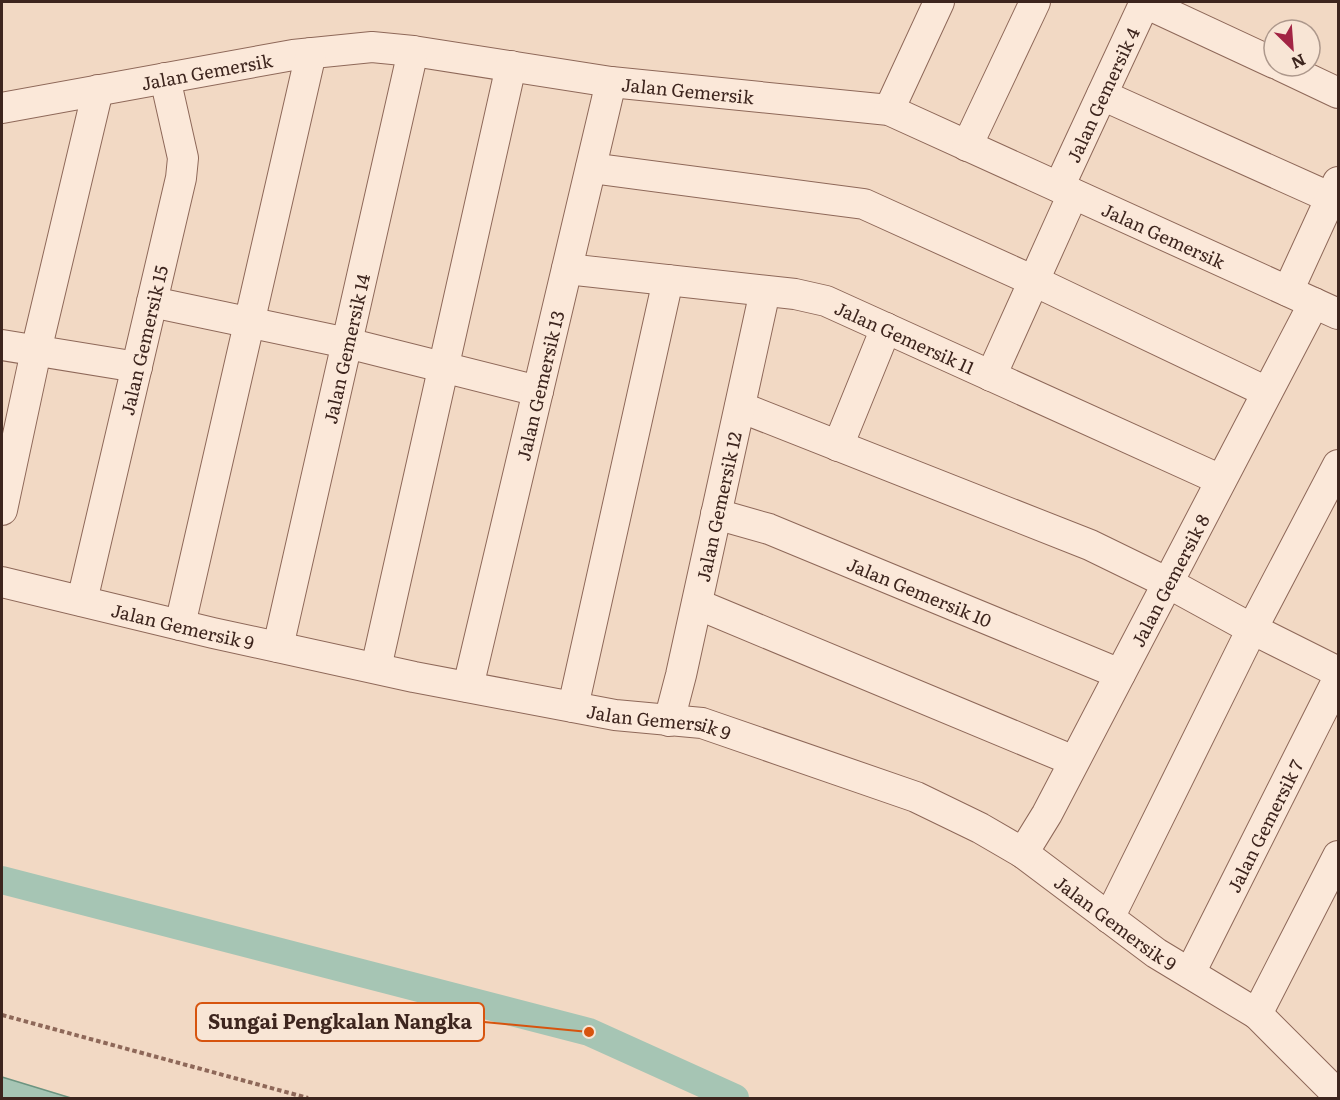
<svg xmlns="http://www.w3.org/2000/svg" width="1340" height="1100" viewBox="0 0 1340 1100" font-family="Literata,serif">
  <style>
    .water { fill: #a6c5b4; stroke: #6c9480; stroke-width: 1.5 }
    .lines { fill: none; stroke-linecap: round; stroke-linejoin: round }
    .canal { stroke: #a6c5b4; stroke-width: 28 }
    .minor-casing { stroke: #8e6859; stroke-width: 32 }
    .path { stroke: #8e6859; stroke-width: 4; stroke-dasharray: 4.5 3; stroke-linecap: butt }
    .minor { stroke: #fbe8d9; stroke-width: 30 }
    .labels { text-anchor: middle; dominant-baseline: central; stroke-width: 6; stroke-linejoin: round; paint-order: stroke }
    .street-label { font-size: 18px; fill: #3d251e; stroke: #f8e5d5 }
    .leader { fill: none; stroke: #d7540e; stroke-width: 2 }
    .callout-dot { fill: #d7540e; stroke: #f8e5d5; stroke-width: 2 }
    .callout { fill: #f8e5d5; stroke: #d7540e; stroke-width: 2 }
    .callout-label { font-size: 20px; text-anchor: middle; font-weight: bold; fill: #3d251e }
  </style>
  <rect width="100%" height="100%" fill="#f2d9c4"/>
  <!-- water -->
  <path class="water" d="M2,1077L71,1098H2Z"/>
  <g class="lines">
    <!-- canal -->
    <path class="canal" d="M2,880L589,1032L735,1098"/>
    <defs>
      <g id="minor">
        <path d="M1145,3L1274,63"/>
        <path d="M1281,66L1338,93"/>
        <path d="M1102,95L1338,201"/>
        <path id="s1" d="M2,108L293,55L372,47L413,51L611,82L889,110L1338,314"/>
        <path d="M889,110L939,2"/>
        <path d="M967,146L1035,2"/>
        <path d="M591,168L864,204L1034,281L1267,392"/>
        <path id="s2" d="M1059,187L1145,2"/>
        <path id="s3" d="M567,269L795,294L826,301L1221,480"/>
        <path d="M1288,291L1338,182"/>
        <path d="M152,302L347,343L538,391"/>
        <path d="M2,345L137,367"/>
        <path d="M991,376L1073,194"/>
        <path d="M740,407L1090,545L1168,583L1252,629L1338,672"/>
        <path d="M838,446L886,328"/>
        <path d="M2,510L36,351L98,90"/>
        <path id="s4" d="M716,514L769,529L1120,674"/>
        <path id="s5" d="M2,582L213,633L414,677L615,715L702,723L916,797L980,828L1023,853L1156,953L1257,1014L1338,1095"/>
        <path id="s6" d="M82,601L181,178L183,158L165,78"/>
        <path d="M697,604L1074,761"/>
        <path d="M180,625L311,53"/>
        <path id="s7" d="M278,647L413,51"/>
        <path d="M376,668L511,66"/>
        <path id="s8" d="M468,687L611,82"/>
        <path d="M573,707L668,280"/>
        <path id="s9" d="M669,721L681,675L765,291"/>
        <path id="s10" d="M1023,853L1047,814L1314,303"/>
        <path d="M1109,918L1252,629L1338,465"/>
        <path id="s11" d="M1190,973L1338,679"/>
        <path d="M1257,1014L1338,856"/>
      </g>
    </defs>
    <!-- minor casing -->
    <use href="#minor" class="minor-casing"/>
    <!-- path -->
    <path class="path" d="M2,1015L308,1098"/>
    <!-- minor -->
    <use href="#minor" class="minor"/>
  </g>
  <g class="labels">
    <!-- street labels -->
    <g class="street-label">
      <text stroke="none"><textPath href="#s1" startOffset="208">Jalan Gemersik</textPath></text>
      <text stroke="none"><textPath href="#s1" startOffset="694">Jalan Gemersik</textPath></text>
      <text stroke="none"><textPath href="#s2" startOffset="102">Jalan Gemersik 4</textPath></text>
      <text stroke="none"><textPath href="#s1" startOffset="1198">Jalan Gemersik</textPath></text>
      <text stroke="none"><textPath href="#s3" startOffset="348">Jalan Gemersik 11</textPath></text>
      <text stroke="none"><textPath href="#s6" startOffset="268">Jalan Gemersik 15</textPath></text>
      <text stroke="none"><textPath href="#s7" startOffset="306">Jalan Gemersik 14</textPath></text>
      <text stroke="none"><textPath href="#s8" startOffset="310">Jalan Gemersik 13</textPath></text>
      <text stroke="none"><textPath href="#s9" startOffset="220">Jalan Gemersik 12</textPath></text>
      <text stroke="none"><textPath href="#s10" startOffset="310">Jalan Gemersik 8</textPath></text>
      <text stroke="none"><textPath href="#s4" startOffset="218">Jalan Gemersik 10</textPath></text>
      <text stroke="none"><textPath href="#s5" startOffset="186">Jalan Gemersik 9</textPath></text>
      <text stroke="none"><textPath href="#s5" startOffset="672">Jalan Gemersik 9</textPath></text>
      <text stroke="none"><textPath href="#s11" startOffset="165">Jalan Gemersik 7</textPath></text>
      <text stroke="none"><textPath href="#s5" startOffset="1178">Jalan Gemersik 9</textPath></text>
    </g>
  </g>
  <!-- callouts -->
  <path class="leader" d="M589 1032L484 1022"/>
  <circle class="callout-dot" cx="589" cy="1032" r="6"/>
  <rect class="callout" x="196" y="1003" width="288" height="38" rx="6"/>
  <g class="callout-label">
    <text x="340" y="1029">Sungai Pengkalan Nangka</text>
  </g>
  <!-- border -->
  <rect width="1340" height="1100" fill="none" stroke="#3d251e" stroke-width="6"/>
  <!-- north arrow -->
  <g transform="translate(1292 48) rotate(155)"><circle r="28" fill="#f8e5d5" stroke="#ad988c" stroke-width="1.5"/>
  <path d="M0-4.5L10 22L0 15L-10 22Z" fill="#a22444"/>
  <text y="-9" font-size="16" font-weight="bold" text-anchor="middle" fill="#3d251e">N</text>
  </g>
</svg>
